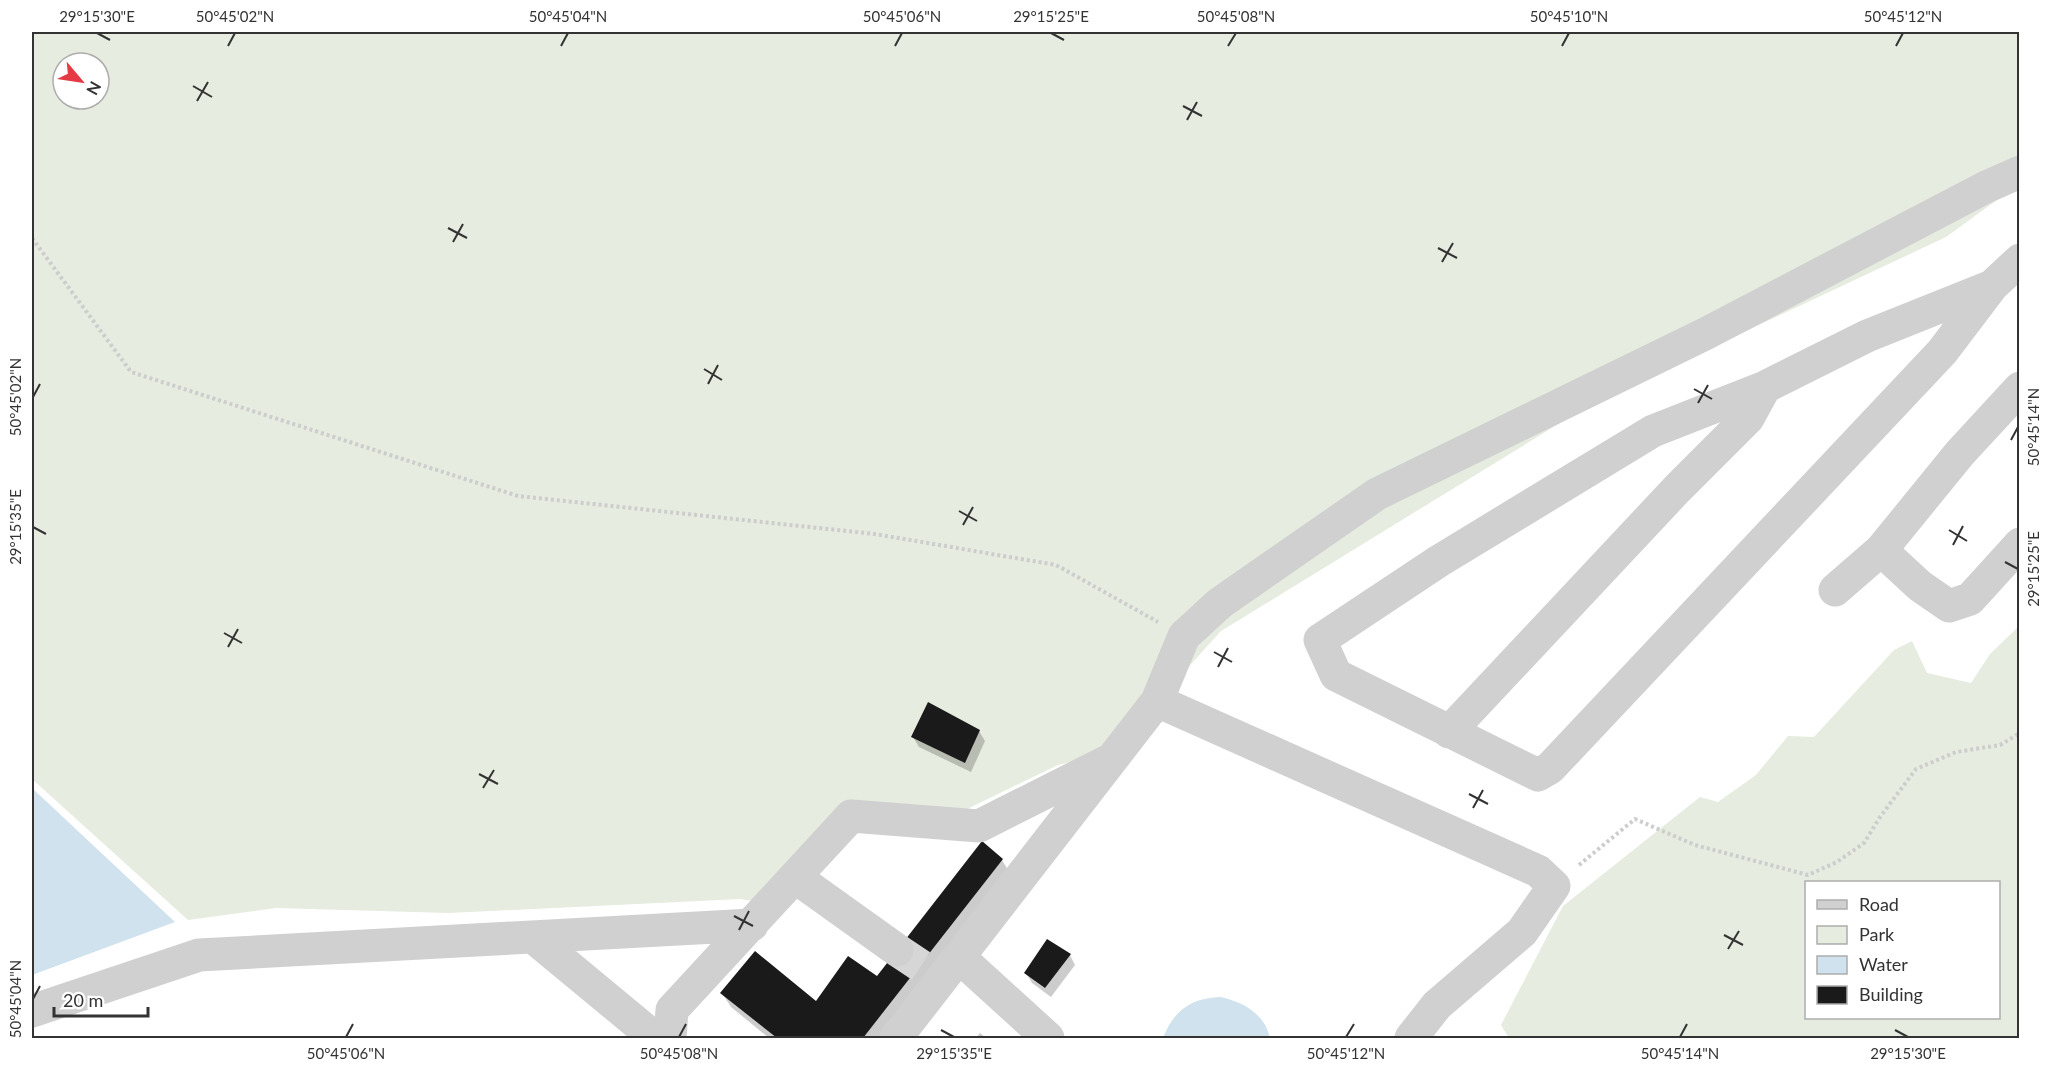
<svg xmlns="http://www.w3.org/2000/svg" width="2051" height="1070" viewBox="0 0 2051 1070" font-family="Lato,sans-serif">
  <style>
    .green { fill: #e6ecdf; fill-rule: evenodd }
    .water { fill: #cfe2ee }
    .shadow { fill: #0003 }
    .building { fill: #1a1a1a }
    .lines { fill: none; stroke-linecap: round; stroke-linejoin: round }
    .minor-tunnel { stroke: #d6d6d6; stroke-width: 33; stroke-dasharray: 33 16; stroke-linecap: butt }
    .path { stroke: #cdcdcd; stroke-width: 4; stroke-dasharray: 3 3; stroke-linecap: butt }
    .minor { stroke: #d0d0d0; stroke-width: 33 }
    .ticks { fill: none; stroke: #333; stroke-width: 2 }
    .neatline { fill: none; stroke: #333; stroke-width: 2 }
    .ticks-label { font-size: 15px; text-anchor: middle; fill: #333 }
  </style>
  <rect width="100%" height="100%" fill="#fff"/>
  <!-- green -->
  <path class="green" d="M32,32H2019V184L1946,237L1591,404L1221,631L1111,752L1058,765L963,811L857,812L759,902L740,899L449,913L276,908L188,920L32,779ZM63,63H99V99H63Z
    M2019,626V1038H1509L1501,1025L1563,906L1700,797L1718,802L1756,775L1788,736L1814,737L1894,650L1912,641L1927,673L1971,683L1990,654ZM1806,882H1998V1018H1806Z"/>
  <!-- water -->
  <path class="water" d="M32,788L175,922L32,975Z
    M1221,997C1243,1002 1265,1014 1270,1038H1163C1174,1010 1191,998 1221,997Z"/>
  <!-- shadow -->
  <path class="shadow" d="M979,731L985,741L971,772L919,747L913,737Z
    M982,843L1002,860L1011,875L882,1038H769L731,1007L722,993L817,1003L878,978Z
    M1070,955L1075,965L1051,997L1032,983L1026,973Z
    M980,1033L986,1038H976Z"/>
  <!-- building -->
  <path class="building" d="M928,702L980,730L965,763L911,737Z
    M982,841L1003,859L863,1038H777L720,993L755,951L816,1001L848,956L877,976Z
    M1047,939L1071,954L1045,988L1024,973Z"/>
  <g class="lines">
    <!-- minor-tunnel -->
    <path class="minor-tunnel" d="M897,950L921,966"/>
    <!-- path -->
    <path class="path" d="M32,238L131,372L518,496L875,534L1056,565L1158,622
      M1579,865L1635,819L1695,845L1808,875L1837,862L1864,843L1880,817L1916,769L1956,752L2000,745L2020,733"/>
    <!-- minor -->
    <path class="minor" d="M1992,286L1867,336L1765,387L1653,431L1439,561L1320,640L1336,675L1538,775L1550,768L1942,352L1992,286L2020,260
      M1881,550L1920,586L1949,606L1970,599L2020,544
      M1835,590L1881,550L1960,453L2020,388
      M1157,701L1538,871L1554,886L1522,932L1437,1005L1411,1038
      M1449,732L1677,489L1748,418L1765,387
      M795,877L897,950
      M533,937L655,1038
      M959,957L1048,1038
      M32,1011L199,955L752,925
      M670,1038L672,1010L851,816L979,826L1106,762
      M896,1038L1157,701L1184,636L1220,603L1377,494L1705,334L1986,187L2020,172"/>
  </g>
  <!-- ticks -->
  <path class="ticks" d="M97,33L110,40M1051,33L1064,40M228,46L235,33M561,46L568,33M895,46L902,33M1228,46L1236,33M1562,46L1569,33M1896,46L1903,33M193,86L212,97M197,101L208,82M1183,106L1202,116M1187,120L1197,102M448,228L467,238M453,242L463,224M1438,248L1457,258M1442,262L1453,243M704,369L722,380M708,384L718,365M1694,389L1712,399M33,397L40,384M1698,403L1708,385M2011,440L2018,427M959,511L977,521M963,525L973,507M33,527L46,534M1949,530L1967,541M1953,545L1963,526M2005,562L2018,569M224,633L242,643M228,647L238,629M1214,652L1232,662M1218,667L1228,648M479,774L498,784M483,788L494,770M1469,794L1488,804M1473,808L1483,790M734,916L753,926M739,930L749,911M1724,935L1743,945M1728,949L1739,931M33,999L40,986M941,1030L954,1037M1895,1030L1908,1037M346,1037L353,1024M679,1037L686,1024M1346,1037L1354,1024M1680,1037L1687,1024"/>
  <!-- border -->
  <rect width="2051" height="1070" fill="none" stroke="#ffffff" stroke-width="66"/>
  <!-- legend -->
  <rect x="1805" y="881" width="195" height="138" fill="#ffffff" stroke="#adadad" stroke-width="1.5"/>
  <rect x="1817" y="900" width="30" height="9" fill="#d0d0d0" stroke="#adadad" stroke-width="1.5"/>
  <text x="1859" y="911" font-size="18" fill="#333333">Road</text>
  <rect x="1817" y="926" width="30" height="18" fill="#e6ecdf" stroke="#adadad" stroke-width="1.5"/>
  <text x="1859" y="941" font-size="18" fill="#333333">Park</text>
  <rect x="1817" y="956" width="30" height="18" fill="#cfe2ee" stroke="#adadad" stroke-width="1.5"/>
  <text x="1859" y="971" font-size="18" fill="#333333">Water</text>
  <rect x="1817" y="986" width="30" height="18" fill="#1a1a1a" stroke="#adadad" stroke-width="1.5"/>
  <text x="1859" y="1001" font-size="18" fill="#333333">Building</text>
  <!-- north arrow -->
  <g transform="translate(81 81) rotate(119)"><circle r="28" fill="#ffffff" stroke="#adadad" stroke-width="1.5"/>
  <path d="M0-4.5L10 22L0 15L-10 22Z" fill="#e63946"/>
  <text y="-9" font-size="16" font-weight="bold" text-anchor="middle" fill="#333333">N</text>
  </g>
  <!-- scale -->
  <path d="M54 1007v9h94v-9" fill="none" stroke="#333333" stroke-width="3"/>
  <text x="63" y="1007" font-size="18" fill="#333333" stroke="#ffffff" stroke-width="4.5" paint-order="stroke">20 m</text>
  <rect x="33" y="33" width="1985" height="1004" class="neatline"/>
  <g class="ticks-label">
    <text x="97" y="22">29°15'30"E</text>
    <text x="235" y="22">50°45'02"N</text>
    <text x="568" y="22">50°45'04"N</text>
    <text x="902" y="22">50°45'06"N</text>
    <text x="1051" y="22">29°15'25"E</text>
    <text x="1236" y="22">50°45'08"N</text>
    <text x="1569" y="22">50°45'10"N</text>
    <text x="1903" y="22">50°45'12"N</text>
    <text transform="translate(16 397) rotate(-90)" y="5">50°45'02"N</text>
    <text transform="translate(2034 427) rotate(-90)" y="5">50°45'14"N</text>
    <text transform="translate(16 527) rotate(-90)" y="5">29°15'35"E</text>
    <text transform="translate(2034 569) rotate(-90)" y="5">29°15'25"E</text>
    <text transform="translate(16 999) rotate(-90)" y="5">50°45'04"N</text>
    <text x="346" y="1059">50°45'06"N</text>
    <text x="679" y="1059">50°45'08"N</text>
    <text x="954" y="1059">29°15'35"E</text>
    <text x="1346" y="1059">50°45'12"N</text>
    <text x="1680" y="1059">50°45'14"N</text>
    <text x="1908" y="1059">29°15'30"E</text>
  </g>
</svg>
